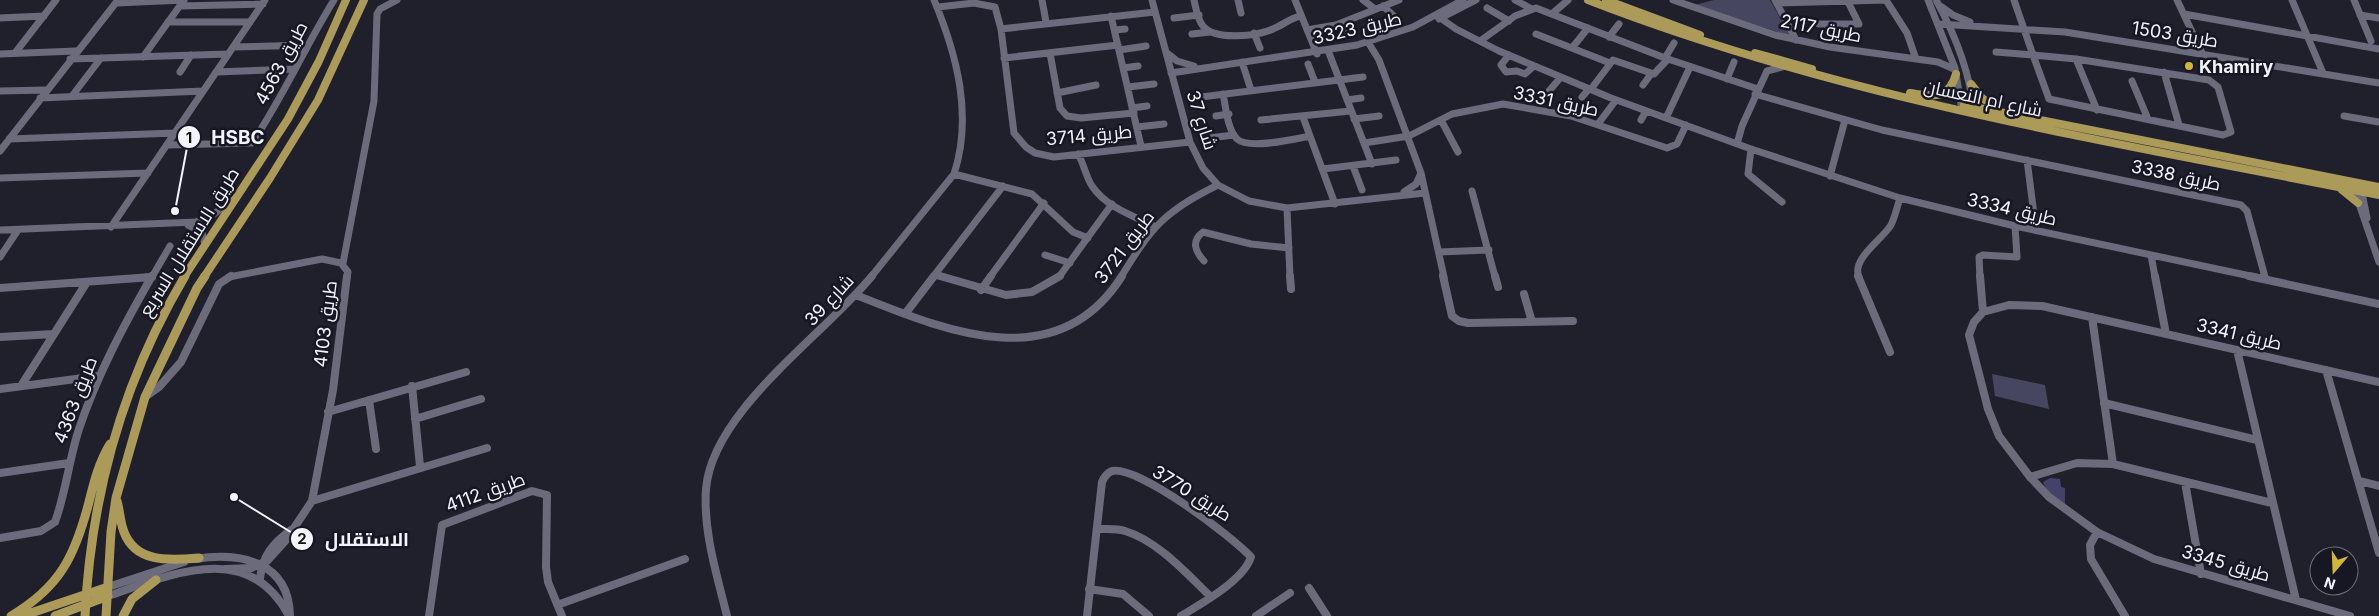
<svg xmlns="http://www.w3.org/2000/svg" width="2379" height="616" viewBox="0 0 2379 616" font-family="Inter,Cairo,sans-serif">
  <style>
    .green { fill: #474660 }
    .forest { fill: #44426b }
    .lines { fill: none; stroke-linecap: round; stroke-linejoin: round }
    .minor-far1 { stroke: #6b6b7b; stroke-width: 7 }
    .minor { stroke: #6b6b7b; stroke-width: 8 }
    .major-far1 { stroke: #ab9a58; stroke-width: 8 }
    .major { stroke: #ab9a58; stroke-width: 9 }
    .poi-dot { fill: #d4b635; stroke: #171623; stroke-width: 2 }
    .labels { text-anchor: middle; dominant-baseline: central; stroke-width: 5; stroke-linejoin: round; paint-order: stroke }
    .street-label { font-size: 18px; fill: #f3f3fc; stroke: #171623 }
    .poi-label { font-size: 18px; font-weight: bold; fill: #f3f3fc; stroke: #171623; text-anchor: start }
    .leader { fill: none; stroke: #f3f3fc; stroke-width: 2 }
    .callout-dot { fill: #f3f3fc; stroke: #171623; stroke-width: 2 }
    .mark-label { font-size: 15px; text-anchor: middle; font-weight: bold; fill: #111 }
    .callout-label { font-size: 19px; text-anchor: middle; font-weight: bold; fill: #f3f3fc; stroke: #171623; stroke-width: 5; stroke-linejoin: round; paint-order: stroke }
  </style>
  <rect width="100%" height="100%" fill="#20202d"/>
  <!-- green -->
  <path class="green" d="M1714,0H1770L1790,36L1695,5Z
    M1992,374L2045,385L2049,409L1995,396Z"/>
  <!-- forest -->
  <path class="forest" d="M2050,478L2060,479L2061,487L2065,488V504L2049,495L2043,482Z"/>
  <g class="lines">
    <!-- minor-far1 -->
    <path class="minor-far1" d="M1042,0L1046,22
      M1152,0L1190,142L1203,168L1218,185L1249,201L1287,208L1425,193
      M1194,0C1196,8 1197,19 1203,26C1215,41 1258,36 1273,29C1283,25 1290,18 1301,16
      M1238,0L1241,13
      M1295,0L1317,54
      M1363,0L1375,9
      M1515,0L1530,8
      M1673,0L1775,35L1830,47L1938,62L1954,69
      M1775,0L1796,40
      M1886,0L1907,33L1916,59
      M1928,0L1955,68L1962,110
      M1936,0C1956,36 1970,72 1974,113
      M2014,0L2033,55
      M2177,0L2202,53
      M2292,0L2323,73
      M2354,0L2371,41
      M116,3L184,0
      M1777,3L1886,0
      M180,6L263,4
      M1383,6L1396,18
      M938,7L974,3L995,7L1001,29L1014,133L1026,147L1035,153L1054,157L1190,142
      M1942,7L1953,15L1970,22
      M1487,8L1509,21
      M1553,13L1568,0
      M2184,14L2379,49
      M1436,15L1456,29L1499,51L1611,98L1751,149L1900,198L2015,226L2255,277
      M2360,15L2379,18
      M1111,16L1141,146
      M0,18L44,16
      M1174,18L1199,15
      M1439,19L1476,0
      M168,22H250
      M1819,24H1859L1848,2
      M1939,24L2065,32L2379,83
      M1336,25L1345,34
      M1001,29L1155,12
      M1115,30L1125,29
      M1307,30L1336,25L1399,0
      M1254,33L1260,48
      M1192,34L1210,32
      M1536,34L1610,63
      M1609,37L1619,24
      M1480,41L1515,16L1536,8L1665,58L1758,89
      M1368,42L1379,60L1421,173L1444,277
      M233,47L308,45
      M1572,48L1588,28
      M1119,50L1146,46
      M1996,52L2033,55
      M15,53L56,0
      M1050,53L1060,108L1067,116L1081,118L1134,113
      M1167,53L1177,61L1194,66
      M1329,53L1372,164
      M0,54L76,51
      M1509,55L1501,65L1506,72L1517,71L1525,74L1534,66
      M2033,55L2076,59L2209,80L2218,87L2231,132L2223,135L2049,99Z
      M143,57L184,0
      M1004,58L1118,45
      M1665,58L1674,43
      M70,59L228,54
      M2076,59L2097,110
      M1242,62L1251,90
      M1308,64L1315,82
      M1123,68L1138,66
      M180,72L191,55
      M216,72L295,69
      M2164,72L2179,125
      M1171,73L1357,45L1413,27L1463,0
      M1727,79L1734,62
      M2132,81L2148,119
      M1643,85L1651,74
      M1128,87L1154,84
      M1591,89L1613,60L1654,74L1668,59
      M0,91L46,90
      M1549,91L1561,77
      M1057,93L1096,85
      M1223,94C1226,107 1227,129 1237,139C1249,150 1295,139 1310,136
      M1755,94L1882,130L2241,205L2247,211L2265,277
      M72,96L101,58
      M1201,97L1363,77
      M1582,97L1589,89
      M40,98L203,91
      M1347,100L1361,98
      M1132,108L1147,106
      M1216,116L1229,114
      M2344,116L2379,122
      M1303,117L1335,204
      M1666,118L1690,67
      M1354,119L1379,116
      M1261,120L1351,111
      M1441,120L1458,152
      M1641,120L1646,111
      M1598,124L1616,100
      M1137,127L1164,124
      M1209,138L1234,135
      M9,139L175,133
      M1364,143L1409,136L1452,114L1503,104L1571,116L1667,148L1677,144L1686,125
      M1737,144L1742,126L1767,71L1782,67
      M167,145L252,143C283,97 305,47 334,0
      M1751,149L1748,174L1782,202
      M0,151L118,0
      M1078,154C1084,164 1086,177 1092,186C1106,207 1133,216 1154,226
      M2027,160L2036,230
      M1353,166L1362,190
      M1323,169L1396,160
      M954,174L1032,194L1073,232L1088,238
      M1830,176L1845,120
      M0,178L148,173
      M2353,186L2379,262
      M2361,188L2367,218
      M1472,191L1495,277
      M1404,192L1416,184L1421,173
      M1287,208L1290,277
      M188,225L202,232L205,245
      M111,227L265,0
      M0,230L196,222L214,214L234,199
      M1439,252L1489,250
      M1045,255L1070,263
      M2151,255L2155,277
      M0,257L18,230
      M1204,261C1195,251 1191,241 1203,232L1251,244L1289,248
      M343,263L374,101L377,14L380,9L397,0
      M936,275L944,277
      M146,277H152
      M152,277L170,246
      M229,277L322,259L341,263L348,272L347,277
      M871,277L954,174C973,116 957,55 934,0
      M933,277L1003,186
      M990,277L1044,203
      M1059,277L1112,204
      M1121,277C1151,228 1164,211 1218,185
      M1859,277C1851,259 1882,240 1891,225C1895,217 1897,207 1900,198
      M1980,277L1979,257L1983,255L2017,257L2015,226"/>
    <!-- minor -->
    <path class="minor" d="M940,276L1006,295L1032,292L1060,276
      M1290,276L1291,289
      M1443,276L1452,316L1459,321L1468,323L1573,321
      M1495,276L1498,287
      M1858,276L1890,352
      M1980,276L1983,312
      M2155,276L2166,334
      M2249,276L2379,304
      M2264,276L2265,279
      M0,288L152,277
      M981,290L991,276
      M1524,294L1532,322
      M856,295C944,330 1057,379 1122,276
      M1983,312L1974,322L1969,335L1988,409L1999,436L2030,477L2049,497L2097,532L2154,559L2350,616
      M1983,312L2009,305L2042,306L2379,382
      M905,314L934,276
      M2092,317L2113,464
      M0,337L54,334
      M2237,350L2296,600
      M2326,370L2379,553
      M21,386L87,282
      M412,386L420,466
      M0,389L98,376
      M145,397L159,387L181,362L219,284L231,276
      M369,400L376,449
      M2104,403L2257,440
      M328,412L466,372
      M415,419L481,399
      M0,473L69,463
      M2030,477L2077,463L2113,464L2272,503
      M2360,481L2379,486
      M2185,482L2201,574
      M312,501L487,448
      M1098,529C1107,529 1117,528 1125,531C1158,541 1187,574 1211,597
      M2097,532L2090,545L2091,559L2125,616
      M0,538L41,531L55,522C66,492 69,459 79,429C97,375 124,325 152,276
      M195,559C240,552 289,561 290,616
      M226,569L251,568L267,561L286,540L312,501L333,390L347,276
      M260,579C262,556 273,543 291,530
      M108,587L184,562
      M1309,588L1327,616
      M1089,589L1123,594L1149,616
      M108,596C172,574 249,539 289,616
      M560,604L685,559
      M429,616L442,525L532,491L547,495L546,567L548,582L562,616
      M727,616C717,575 703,532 706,489C712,411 824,335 872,276
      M1087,616L1102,482C1104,477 1107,473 1112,471C1138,465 1233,537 1251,557C1243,581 1202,603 1181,616
      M1256,616L1290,593"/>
    <!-- major-far1 -->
    <path class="major-far1" d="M1588,0C1842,99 2113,142 2379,195
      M1606,0L1700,35
      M1755,53L1812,69
      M1971,84L1982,98L1997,108
      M1910,93C1933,96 1948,101 1956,74
      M1964,105L2379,187
      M2342,190L2358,203
      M184,277L288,119L319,61L346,0
      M204,277L270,178L318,100L364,0"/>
    <!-- major -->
    <path class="major" d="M117,501C120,511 120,522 124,532C136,564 171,560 199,558
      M11,616C60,587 75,556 89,502C94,482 99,462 110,444
      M22,616L108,587
      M55,616L108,596
      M85,616C91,494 122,382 185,276
      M106,616L111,532L116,498L145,397L197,288L205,276
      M123,616L132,599L156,580"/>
  </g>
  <!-- markers -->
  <circle class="poi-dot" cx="2189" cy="66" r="5"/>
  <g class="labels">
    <!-- street labels -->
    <g class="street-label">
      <text transform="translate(1357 28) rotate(-13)">طريق 3323</text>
      <text transform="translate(1821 28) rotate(11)">طريق 2117</text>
      <text transform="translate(2175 34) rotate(9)">طريق 1503</text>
      <text transform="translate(281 63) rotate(-62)">طريق 4563</text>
      <text transform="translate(1983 98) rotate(12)">شارع ام النعسان</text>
      <text transform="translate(1556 101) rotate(12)">طريق 3331</text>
      <text transform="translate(1202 120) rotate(72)">شارع 37</text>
      <text transform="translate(1089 135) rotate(-5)">طريق 3714</text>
      <text transform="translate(2176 175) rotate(12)">طريق 3338</text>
      <text transform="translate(2012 209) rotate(13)">طريق 3334</text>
      <text transform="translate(189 242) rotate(-58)">طريق الاستقلال السريع</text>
      <text transform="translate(1124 247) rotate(-53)">طريق 3721</text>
      <text transform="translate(829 300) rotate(-47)">شارع 39</text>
      <text transform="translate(325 324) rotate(-83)">طريق 4103</text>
      <text transform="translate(2239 334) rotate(13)">طريق 3341</text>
      <text transform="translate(75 400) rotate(-69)">طريق 4363</text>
      <text transform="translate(485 492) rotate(-20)">طريق 4112</text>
      <text transform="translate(1192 493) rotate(32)">طريق 3770</text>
      <text transform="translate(2226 563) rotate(16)">طريق 3345</text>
    </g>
    <!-- poi labels -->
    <g class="poi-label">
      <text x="2199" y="66">Khamiry</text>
    </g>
  </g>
  <!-- callouts -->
  <path class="leader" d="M175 211L189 137M234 497L302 539"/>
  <g class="callout-dot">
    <circle cx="175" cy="211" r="5"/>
    <circle cx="234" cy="497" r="5"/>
    <circle cx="189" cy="137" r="12"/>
    <circle cx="302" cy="539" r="12"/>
  </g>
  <g class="mark-label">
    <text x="189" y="143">1</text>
    <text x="302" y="544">2</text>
  </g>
  <g class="callout-label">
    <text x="238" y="144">HSBC</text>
    <text x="367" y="546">الاستقلال</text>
  </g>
  <!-- north arrow -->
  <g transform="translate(2334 571) rotate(199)"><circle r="24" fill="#171623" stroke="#6f6e7a"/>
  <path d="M0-4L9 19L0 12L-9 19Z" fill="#d4b635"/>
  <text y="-8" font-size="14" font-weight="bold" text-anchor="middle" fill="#f3f3fc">N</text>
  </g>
</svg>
